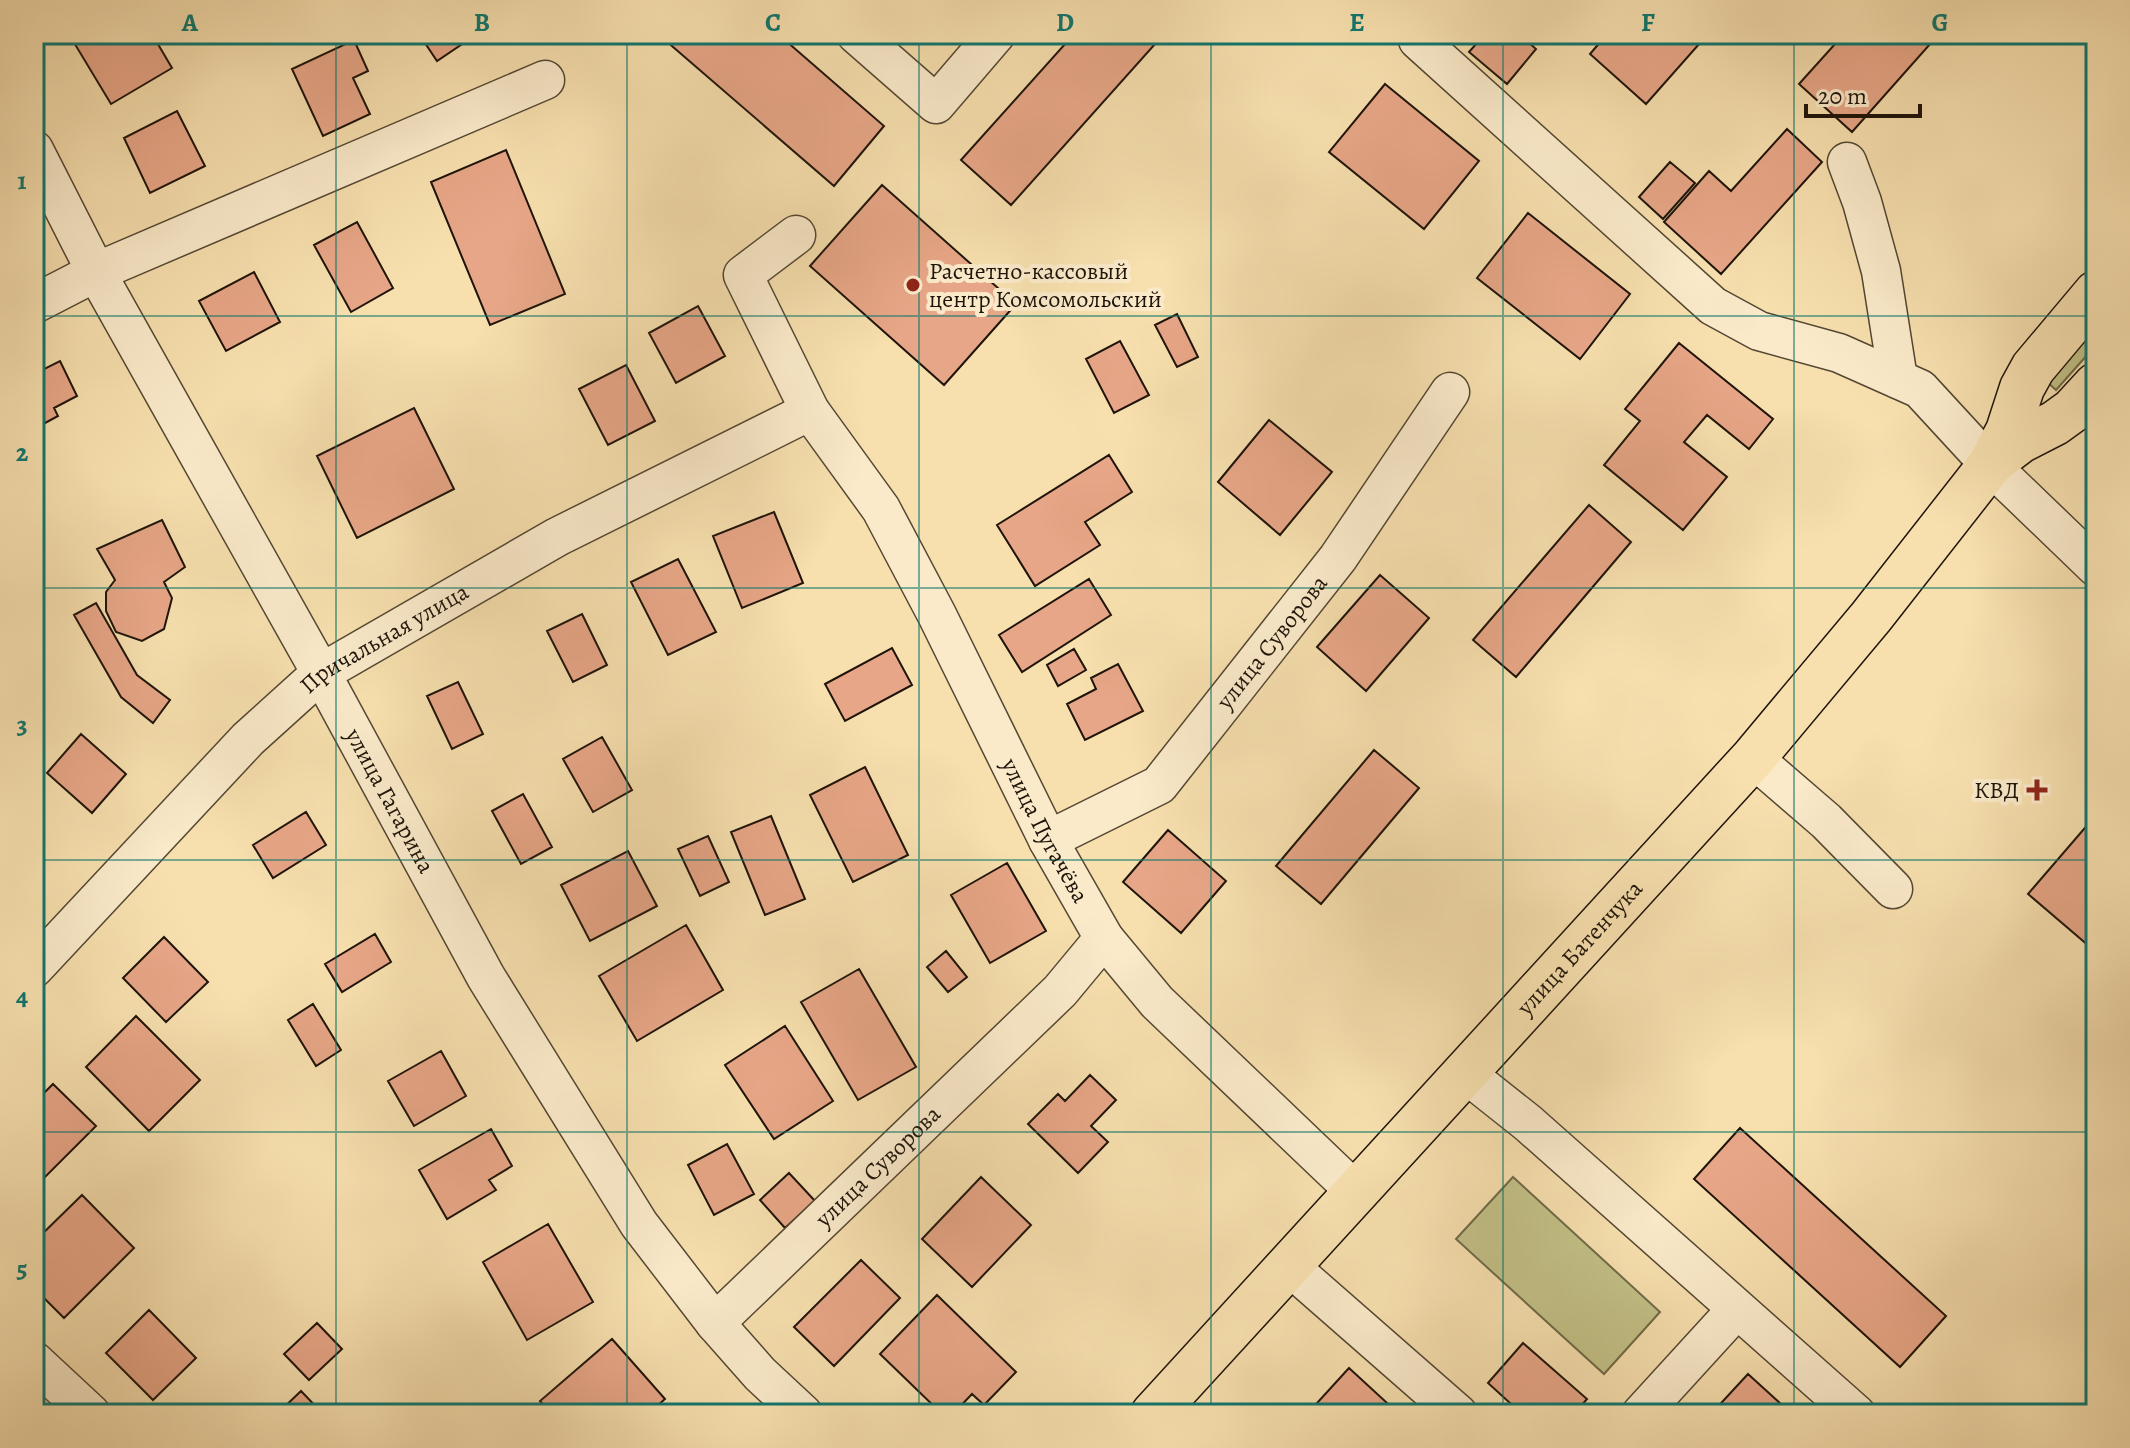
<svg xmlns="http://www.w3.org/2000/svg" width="2130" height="1448" viewBox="0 0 2130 1448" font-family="Alegreya,serif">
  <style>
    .green { fill: #c2c086; stroke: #706a48; stroke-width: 2 }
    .building { fill: #e7a687; stroke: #1e140a; stroke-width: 2 }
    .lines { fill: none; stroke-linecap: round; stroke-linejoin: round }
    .minor-casing { stroke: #544733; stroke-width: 41 }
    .major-casing { stroke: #1e140a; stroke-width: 47 }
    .minor { stroke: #faeaca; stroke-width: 38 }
    .major { stroke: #f7dfae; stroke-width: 44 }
    .grid { fill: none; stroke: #0f766e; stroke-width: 2; stroke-opacity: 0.55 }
    .poi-dot { fill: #8f2418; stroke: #faeaca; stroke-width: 3 }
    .labels { text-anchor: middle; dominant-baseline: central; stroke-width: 8; stroke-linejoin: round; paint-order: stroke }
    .poi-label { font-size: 24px; fill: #1e140a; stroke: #faeaca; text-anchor: start }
    .street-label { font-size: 24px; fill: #1e140a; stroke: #faeaca }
    .neatline { fill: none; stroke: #0f766e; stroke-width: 3 }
    .grid-label { font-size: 26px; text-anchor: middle; font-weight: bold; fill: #0f766e }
  </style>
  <rect width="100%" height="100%" fill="#f7dfae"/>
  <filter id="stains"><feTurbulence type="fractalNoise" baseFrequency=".0025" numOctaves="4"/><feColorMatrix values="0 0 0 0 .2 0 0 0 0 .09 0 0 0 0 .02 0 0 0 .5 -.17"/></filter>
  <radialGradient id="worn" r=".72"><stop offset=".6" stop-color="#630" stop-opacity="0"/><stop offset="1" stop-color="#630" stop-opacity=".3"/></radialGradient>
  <!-- green -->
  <path class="green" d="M2096,326V345L2056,390L2047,382Z
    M1513,1177L1660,1312L1604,1374L1456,1239Z"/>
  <!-- building -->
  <path class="building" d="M74,34H152L172,68L111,104L70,36Z
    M419,34H477L437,61Z
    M658,34H778L884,126L834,186Z
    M1074,34H1164L1011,205L961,160Z
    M1485,34H1519L1536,49L1507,84L1469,52Z
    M1607,34H1708L1646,104L1590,54Z
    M1844,34H1939L1852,132L1799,84Z
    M354,40L368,71L353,78L370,114L323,136L292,69Z
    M1385,84L1479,161L1424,229L1329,152Z
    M177,111L205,166L150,193L124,138Z
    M1787,129L1822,162L1721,274L1664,222L1709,171L1731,191Z
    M506,150L565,294L490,325L431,182Z
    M1670,162L1695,183L1663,219L1639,197Z
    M882,185L1016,304L944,385L810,266Z
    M1528,213L1630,294L1580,359L1477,278Z
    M357,222L393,288L351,312L314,245Z
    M254,272L280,322L226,351L199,301Z
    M698,306L725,356L676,383L649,333Z
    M1177,314L1198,357L1177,367L1155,325Z
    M1120,341L1149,395L1114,413L1086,359Z
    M1679,343L1773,419L1749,449L1707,415L1684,442L1727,477L1683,530L1604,465L1640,421L1625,409Z
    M60,361L77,396L54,408L58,416L34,429V374Z
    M626,365L655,421L608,445L579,389Z
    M414,408L454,489L357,538L317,456Z
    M1269,420L1332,472L1280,535L1218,482Z
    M1109,455L1132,492L1085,522L1100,545L1035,586L997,525Z
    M1589,505L1631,542L1516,677L1473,640Z
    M774,512L803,583L742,608L713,536Z
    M162,520L185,567L164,582L172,598L164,629L142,641L116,632L106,611V592L115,580L97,549Z
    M678,559L716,632L668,655L631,582Z
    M1380,575L1429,618L1366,691L1317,647Z
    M1089,579L1111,615L1022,672L999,635Z
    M96,603L137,675L170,700L153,723L121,697L74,615Z
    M582,614L607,665L573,682L547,631Z
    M892,648L912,685L845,721L825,684Z
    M1074,649L1086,670L1058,686L1047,665Z
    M1118,664L1143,711L1085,740L1067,704L1096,689L1091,678Z
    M458,682L483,734L452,749L427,696Z
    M81,734L126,774L92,813L47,773Z
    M602,737L632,790L593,812L563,759Z
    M1374,750L1419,788L1321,904L1276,866Z
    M865,767L908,855L853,882L810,795Z
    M523,794L552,847L521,864L492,811Z
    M306,812L326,845L273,878L253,845Z
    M2096,815V952L2028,894Z
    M771,816L805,899L765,915L731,832Z
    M1168,830L1226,881L1181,933L1123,882Z
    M708,836L729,882L700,896L678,849Z
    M628,851L657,906L590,941L561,885Z
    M1007,863L1046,931L990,963L951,895Z
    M686,925L723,990L637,1041L599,976Z
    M375,934L391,962L342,992L325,964Z
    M164,937L208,982L166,1022L123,978Z
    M946,951L967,977L948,992L927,967Z
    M859,969L916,1067L858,1100L801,1002Z
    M313,1004L341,1050L316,1066L288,1020Z
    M136,1016L200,1080L149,1131L86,1067Z
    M785,1026L833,1101L774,1139L725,1065Z
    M441,1051L466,1096L414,1126L388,1081Z
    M1090,1075L1116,1100L1091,1126L1108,1142L1078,1173L1028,1124L1058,1094L1065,1101Z
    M53,1084L96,1126L37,1185L34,1181V1103Z
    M1740,1128L1946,1316L1900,1367L1694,1179Z
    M491,1129L512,1166L489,1180L496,1190L447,1219L419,1170Z
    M727,1144L754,1194L714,1215L688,1165Z
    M789,1173L815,1201L785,1228L760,1200Z
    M981,1177L1031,1225L972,1287L922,1239Z
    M82,1195L134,1248L64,1318L34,1288V1242Z
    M548,1224L593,1302L527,1340L483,1262Z
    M861,1260L900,1298L834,1366L794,1327Z
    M937,1295L1016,1372L984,1405L972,1394L953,1414H942L880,1354Z
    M149,1310L196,1358L153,1400L106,1353Z
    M317,1323L342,1349L309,1380L284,1354Z
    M612,1339L665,1399L648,1414H551L540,1401Z
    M1523,1343L1587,1399L1574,1414H1522L1488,1383Z
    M1349,1368L1399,1414H1307Z
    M1748,1374L1792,1414H1711Z
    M301,1391L323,1414H277Z"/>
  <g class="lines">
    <defs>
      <g id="minor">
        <path d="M856,34L936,104L996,34"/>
        <path d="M1418,40L1713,306L1759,331L1839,353L1920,389L1990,465L2096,567"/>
        <path id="s1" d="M34,150L96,272L321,673L486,977L639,1224L715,1323L760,1374L803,1414"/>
        <path d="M1847,162L1862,202L1881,271L1898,379"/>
        <path id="s2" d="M796,235L743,275L810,411L881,509L937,615L1048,840L1104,938L1157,1002L1356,1192"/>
        <path d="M34,304L96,272L545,80"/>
        <path d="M1753,758L1826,821L1893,889"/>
        <path id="s3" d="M1048,840L1159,785L1338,558L1450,392"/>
        <path id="s4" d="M34,968L248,739L321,673L557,537L810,411"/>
        <path d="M1465,1073L1528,1123L1856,1414"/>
        <path d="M1289,1266L1458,1414"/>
        <path id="s5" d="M715,1323L1060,991L1104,938"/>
        <path d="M34,1361L91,1414"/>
        <path d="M1641,1414L1736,1310"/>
      </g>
      <g id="major">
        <path d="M1991,463L2020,441L2055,423L2073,410L2096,385"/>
        <path id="s6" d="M1153,1414L1753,758L1871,617L1990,465L2008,431L2022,388L2033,368L2096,293"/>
      </g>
    </defs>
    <!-- minor casing -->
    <use href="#minor" class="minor-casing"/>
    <!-- major casing -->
    <use href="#major" class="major-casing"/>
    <!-- minor -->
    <use href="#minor" class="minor"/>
    <!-- major -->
    <use href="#major" class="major"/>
  </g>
  <!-- grid -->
  <path class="grid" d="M336,34V1414M627,34V1414M919,34V1414M1211,34V1414M1503,34V1414M1794,34V1414M34,316H2096M34,588H2096M34,860H2096M34,1132H2096"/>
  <!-- markers -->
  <g class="poi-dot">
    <circle cx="913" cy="285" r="8"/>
    <path d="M2033 778h8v8h8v8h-8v8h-8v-8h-8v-8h8z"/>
  </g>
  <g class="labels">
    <!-- poi labels -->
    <g class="poi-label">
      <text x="929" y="271">Расчетно-кассовый<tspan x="929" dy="28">центр Комсомольский</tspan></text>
      <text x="2019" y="790" text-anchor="end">КВД</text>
    </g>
    <!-- street labels -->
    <g class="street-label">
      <text stroke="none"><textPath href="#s4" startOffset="484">Причальная улица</textPath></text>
      <text stroke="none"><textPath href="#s3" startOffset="306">улица Суворова</textPath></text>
      <text stroke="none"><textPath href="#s1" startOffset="742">улица Гагарина</textPath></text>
      <text stroke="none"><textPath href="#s2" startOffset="700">улица Пугачёва</textPath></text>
      <text stroke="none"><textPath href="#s6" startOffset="632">улица Батенчука</textPath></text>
      <text stroke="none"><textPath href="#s5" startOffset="226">улица Суворова</textPath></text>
    </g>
  </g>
  <!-- margin -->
  <rect width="2130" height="1448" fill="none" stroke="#f7dfae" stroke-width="88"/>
  <!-- scale -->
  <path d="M1806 104v12h114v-12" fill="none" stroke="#1e140a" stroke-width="4"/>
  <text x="1818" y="104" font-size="24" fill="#1e140a" stroke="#faeaca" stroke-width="6" paint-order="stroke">20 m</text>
  <rect x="44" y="44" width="2042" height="1360" class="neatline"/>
  <g class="grid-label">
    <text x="190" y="31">A</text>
    <text x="482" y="31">B</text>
    <text x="773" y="31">C</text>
    <text x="1065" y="31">D</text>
    <text x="1357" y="31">E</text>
    <text x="1648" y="31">F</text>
    <text x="1940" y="31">G</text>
    <text x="22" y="189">1</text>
    <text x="22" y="461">2</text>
    <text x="22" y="733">3</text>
    <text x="22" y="1005">4</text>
    <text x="22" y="1277">5</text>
  </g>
  <rect width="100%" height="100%" filter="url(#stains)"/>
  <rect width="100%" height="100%" fill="url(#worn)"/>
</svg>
